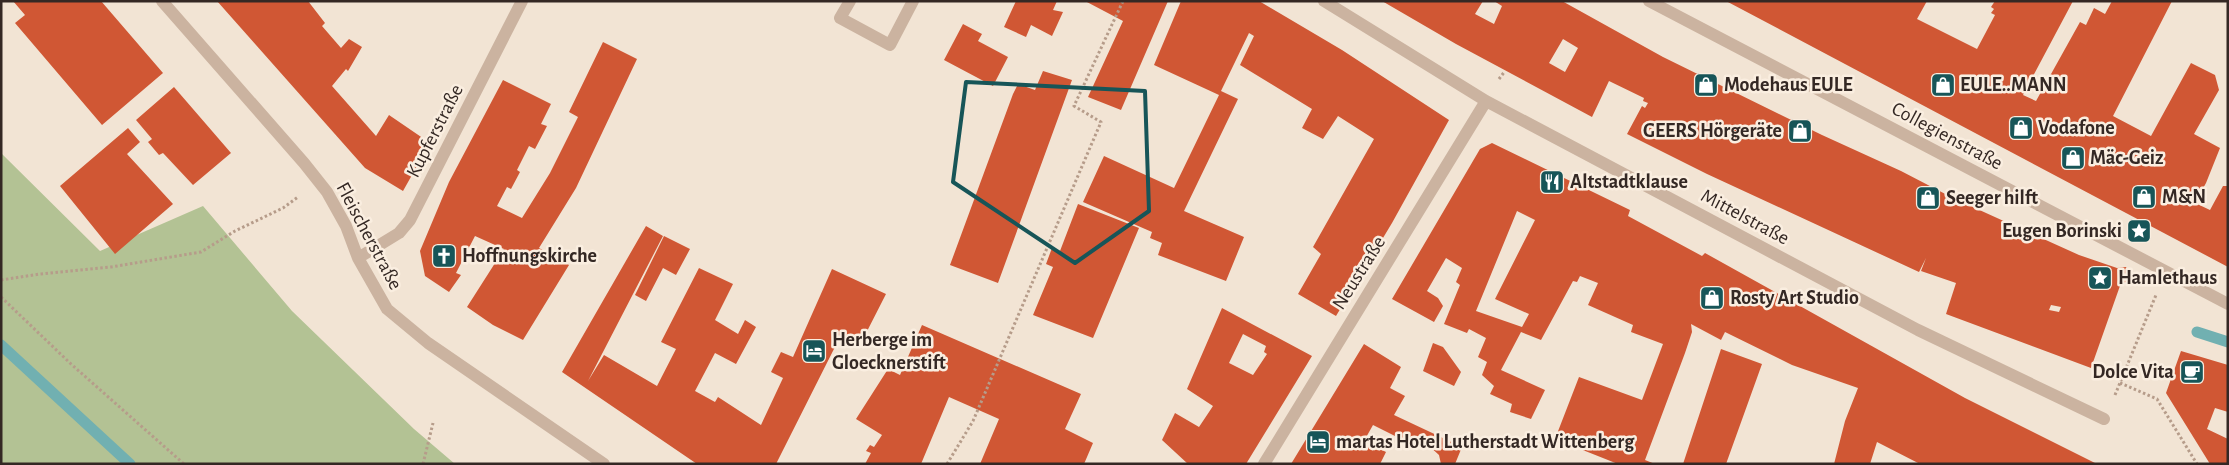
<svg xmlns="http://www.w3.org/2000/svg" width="2229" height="465" viewBox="0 0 2229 465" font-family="'Alegreya Sans',sans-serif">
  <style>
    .green { fill: #b3c294 }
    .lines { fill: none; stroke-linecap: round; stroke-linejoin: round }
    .stream { stroke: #71b0b1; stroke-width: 11 }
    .building { fill: #d05734; fill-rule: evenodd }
    .path { stroke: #b69c8a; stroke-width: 3; stroke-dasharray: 2.5 2.5; stroke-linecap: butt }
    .lane { stroke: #cbb3a0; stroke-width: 12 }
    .street { stroke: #cbb3a0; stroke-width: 12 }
    .marked { fill: none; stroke: #175558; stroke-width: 4; stroke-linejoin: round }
    .labels { text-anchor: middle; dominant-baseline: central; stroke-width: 5; stroke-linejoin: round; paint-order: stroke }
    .poi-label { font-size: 20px; font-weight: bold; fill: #342824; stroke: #faeee0; text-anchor: start }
    .street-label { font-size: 20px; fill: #342824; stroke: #faeee0 }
  </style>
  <rect width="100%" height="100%" fill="#f2e4d4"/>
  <!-- green -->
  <path class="green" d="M1,153L100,251L203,206L292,311L414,429L455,464H1Z"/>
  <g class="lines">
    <!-- stream -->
    <path class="stream" d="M2197,332L2228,342
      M1,345L130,464"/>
  </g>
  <!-- building -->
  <path class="building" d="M13,1H101L163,73L102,125L15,23L25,15Z
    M217,1H308L325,23L322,26L341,48L349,39L362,47L348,71L346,69L332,86L376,136L389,115L430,143L403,191L365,168Z
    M1016,1H1057L1053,10L1063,12L1052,36L1031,25L1026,37L1004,27Z
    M1085,1H1168L1121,110L1088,97L1123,21Z
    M1181,1H1259L1342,50L1449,120L1392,223L1336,316L1298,294L1321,254L1313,247L1374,139L1338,116L1323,139L1302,128L1312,109L1240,65L1254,36L1249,33L1221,91L1238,99L1184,211L1244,237L1226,281L1158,255L1162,243L1150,238L1152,232L1083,202L1104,156L1174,188L1219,95L1154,65Z
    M1382,1H1483L1475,14L1494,24L1502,6L1494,1H1562L1663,57L1822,135L1901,171L1953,198L2079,255L2117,268L2126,267L2131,276L2127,282L2121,283L2091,368L1946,314L1956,283L1921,271L1926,258L1919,272L1707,174L1627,134L1642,106L1645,108L1648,103L1643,101L1644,98L1609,81L1592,117L1456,44ZM1563,39L1578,48L1565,72L1549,63ZM2051,305L2061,307L2059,312L2049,310Z
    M1726,1H1927L1917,19L1977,49L1995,15L1991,13L1994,9L1991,7L1995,1H2073L2023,95L2036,101L2080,22L2086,25L2094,8L2105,14L2112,1H2172L2113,116L2151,136L2191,63L2215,75L2219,90L2194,134L2220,148L2206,183L2195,203L2210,210L2223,186H2228V267Z
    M963,24L982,34L978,41L1008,57L993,86L944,60Z
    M603,42L637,59L576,188L539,248L569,265L523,340L493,325L467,307L504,249L475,236L456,273L461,275L449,292L425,276L420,251L449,182L503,80L551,104L541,124L547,126L535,149L529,146L517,170L520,172L511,189L507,187L497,206L522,218L550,173L578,117L569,112Z
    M1043,71L1072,80L998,283L950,265L1013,94L1018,84L1035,90Z
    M174,87L231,153L193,185L163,153L159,155L148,142L152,139L136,120Z
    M128,128L140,142L127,154L173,204L115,254L60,186Z
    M1492,143L1630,210L1628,216L1702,256L1705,253L1965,398L2097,464H1920L1877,442L1870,464H1834L1845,421L1858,388L1792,365L1725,332L1721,340L1691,324L1692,332L1685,353L1645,460L1655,464H1618L1555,439L1579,377L1642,400L1663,344L1631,332L1633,325L1588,305L1598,283L1580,276L1577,282L1573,281L1541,340L1521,332L1501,370L1545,390L1531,419L1510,412L1512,404L1490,394L1494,386L1482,375L1487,362L1478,357L1486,338L1469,329L1467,333L1444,324L1460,285L1456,282L1462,268L1446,258L1427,291L1438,298L1443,306L1434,322L1392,299L1480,149ZM1517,211L1535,220L1495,299L1529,314L1522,327L1476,311Z
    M1078,204L1139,228L1093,338L1033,315L1053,267L1046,264L1052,248L1060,251Z
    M646,226L663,236L588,381L604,355L657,386L676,349L661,342L699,268L733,284L715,320L738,334L745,320L756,327L736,364L715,353L695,391L715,402L718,397L761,425L783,378L771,372L781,352L793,357L832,269L886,294L860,345L841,335L776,464H697L562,372Z
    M664,236L690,249L676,275L663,268L646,301L635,295Z
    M1222,308L1312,356L1246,464H1188L1162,440L1175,413L1199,427L1213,406L1187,389ZM1243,334L1266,346L1264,352L1267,354L1253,375L1229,363Z
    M922,325L1081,394L1065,429L1093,443L1084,464H980L999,419L949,397L921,464H865L871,453L866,451L870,445L874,447L882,435L856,419L888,369L900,375Z
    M1433,343L1443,347L1461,372L1454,386L1423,371Z
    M1364,344L1401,367L1390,388L1405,396L1394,415L1462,447L1455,464H1441L1439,455L1427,444L1416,439L1413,445L1373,425L1364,441L1386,452L1380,464H1291Z
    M1721,349L1762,364L1726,464H1683Z
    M2181,351L2228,365V412L2215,408L2207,429L2228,439V464H2210L2166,393Z"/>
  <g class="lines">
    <!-- path -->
    <path class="path" d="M1499,79L1505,71
      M1,280L40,274L111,267L201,252L235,231L283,208L298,197
      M1,297L71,364L184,464
      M2120,383L2157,399L2197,464
      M2115,395L2156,295
      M423,464L433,423
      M947,464L973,421L1101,122L1074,106L1123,1"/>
    <!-- lane -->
    <path class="lane" d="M850,1L840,18L890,45L913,1"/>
    <!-- street -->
    <path class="street" d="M162,1L304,163L327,192L346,226L358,258L387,309L428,343L604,464
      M1324,1L1486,101L1918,330L2104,419
      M1649,1L2228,304
      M358,258L399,233L410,220L522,1
      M1264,464L1486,101"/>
  </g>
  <!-- marked area -->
  <path class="marked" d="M966,82L1145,91L1149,211L1075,263L953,182Z"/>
  <!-- icons -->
  <defs>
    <symbol id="shop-square" viewBox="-11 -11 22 22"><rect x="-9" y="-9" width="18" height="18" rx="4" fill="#175558" stroke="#faeee0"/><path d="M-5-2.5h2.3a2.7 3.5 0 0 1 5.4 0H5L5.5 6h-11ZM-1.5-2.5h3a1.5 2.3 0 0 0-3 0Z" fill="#fff"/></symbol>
    <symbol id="restaurant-square" viewBox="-11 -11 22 22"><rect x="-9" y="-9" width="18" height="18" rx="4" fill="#175558" stroke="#faeee0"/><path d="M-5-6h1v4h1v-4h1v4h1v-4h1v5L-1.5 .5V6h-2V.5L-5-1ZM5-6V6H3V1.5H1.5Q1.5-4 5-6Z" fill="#fff"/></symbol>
    <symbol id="sight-square" viewBox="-11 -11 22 22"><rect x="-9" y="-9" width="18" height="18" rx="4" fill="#175558" stroke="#faeee0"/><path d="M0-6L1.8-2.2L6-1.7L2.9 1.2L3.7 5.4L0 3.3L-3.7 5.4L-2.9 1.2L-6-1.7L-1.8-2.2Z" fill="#fff"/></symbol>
    <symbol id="church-square" viewBox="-11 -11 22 22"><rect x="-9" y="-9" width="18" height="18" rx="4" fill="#175558" stroke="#faeee0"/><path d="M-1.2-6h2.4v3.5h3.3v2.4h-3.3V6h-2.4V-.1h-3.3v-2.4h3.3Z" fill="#fff"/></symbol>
    <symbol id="hotel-square" viewBox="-11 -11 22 22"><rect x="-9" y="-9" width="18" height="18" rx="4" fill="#175558" stroke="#faeee0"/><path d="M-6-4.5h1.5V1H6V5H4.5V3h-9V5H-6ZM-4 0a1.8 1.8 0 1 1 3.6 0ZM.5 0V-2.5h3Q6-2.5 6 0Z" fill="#fff"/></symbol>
    <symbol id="cafe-square" viewBox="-11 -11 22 22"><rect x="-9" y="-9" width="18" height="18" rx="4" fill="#175558" stroke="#faeee0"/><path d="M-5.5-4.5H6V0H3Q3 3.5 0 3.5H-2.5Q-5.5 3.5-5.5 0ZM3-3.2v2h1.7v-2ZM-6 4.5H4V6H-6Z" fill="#fff"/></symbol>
  </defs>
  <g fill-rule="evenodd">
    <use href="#shop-square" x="1692" y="71" width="28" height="28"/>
    <use href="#shop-square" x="1929" y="71" width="28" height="28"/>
    <use href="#shop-square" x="2007" y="114" width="28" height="28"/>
    <use href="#shop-square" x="1786" y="117" width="28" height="28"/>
    <use href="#shop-square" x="2059" y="144" width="28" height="28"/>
    <use href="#restaurant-square" x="1538" y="168" width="28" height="28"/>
    <use href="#shop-square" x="2130" y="183" width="28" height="28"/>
    <use href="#shop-square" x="1914" y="184" width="28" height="28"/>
    <use href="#sight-square" x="2125" y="217" width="28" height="28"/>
    <use href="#church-square" x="430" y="242" width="28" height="28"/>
    <use href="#sight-square" x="2086" y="264" width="28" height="28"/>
    <use href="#shop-square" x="1698" y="284" width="28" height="28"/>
    <use href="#hotel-square" x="800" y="337" width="28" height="28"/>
    <use href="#cafe-square" x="2178" y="358" width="28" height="28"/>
    <use href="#hotel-square" x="1304" y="428" width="28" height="28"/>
  </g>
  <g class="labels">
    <!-- poi labels -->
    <g class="poi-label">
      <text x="1724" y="85">Modehaus EULE</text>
      <text x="1960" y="85">EULE..MANN</text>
      <text x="2038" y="128">Vodafone</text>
      <text x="1782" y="131" text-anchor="end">GEERS Hörgeräte</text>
      <text x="2090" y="158">Mäc-Geiz</text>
      <text x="1570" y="182">Altstadtklause</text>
      <text x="2162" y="197">M&amp;N</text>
      <text x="1946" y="198">Seeger hilft</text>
      <text x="2122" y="231" text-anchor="end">Eugen Borinski</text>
      <text x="462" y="256">Hoffnungskirche</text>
      <text x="2118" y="278">Hamlethaus</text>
      <text x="1730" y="298">Rosty Art Studio</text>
      <text x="832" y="340">Herberge im<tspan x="832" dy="23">Gloecknerstift</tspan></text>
      <text x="2174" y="372" text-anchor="end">Dolce Vita</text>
      <text x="1336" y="442">martas Hotel Lutherstadt Wittenberg</text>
    </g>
    <!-- street labels -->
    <g class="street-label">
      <text transform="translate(435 131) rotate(-63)">Kupferstraße</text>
      <text transform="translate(1947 136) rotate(28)">Collegienstraße</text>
      <text transform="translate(1745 217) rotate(28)">Mittelstraße</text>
      <text transform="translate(369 236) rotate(62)">Fleischerstraße</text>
      <text transform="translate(1359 273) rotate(-58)">Neustraße</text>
    </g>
  </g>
  <!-- border -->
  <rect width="2229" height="465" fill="none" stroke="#342824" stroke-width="5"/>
</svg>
